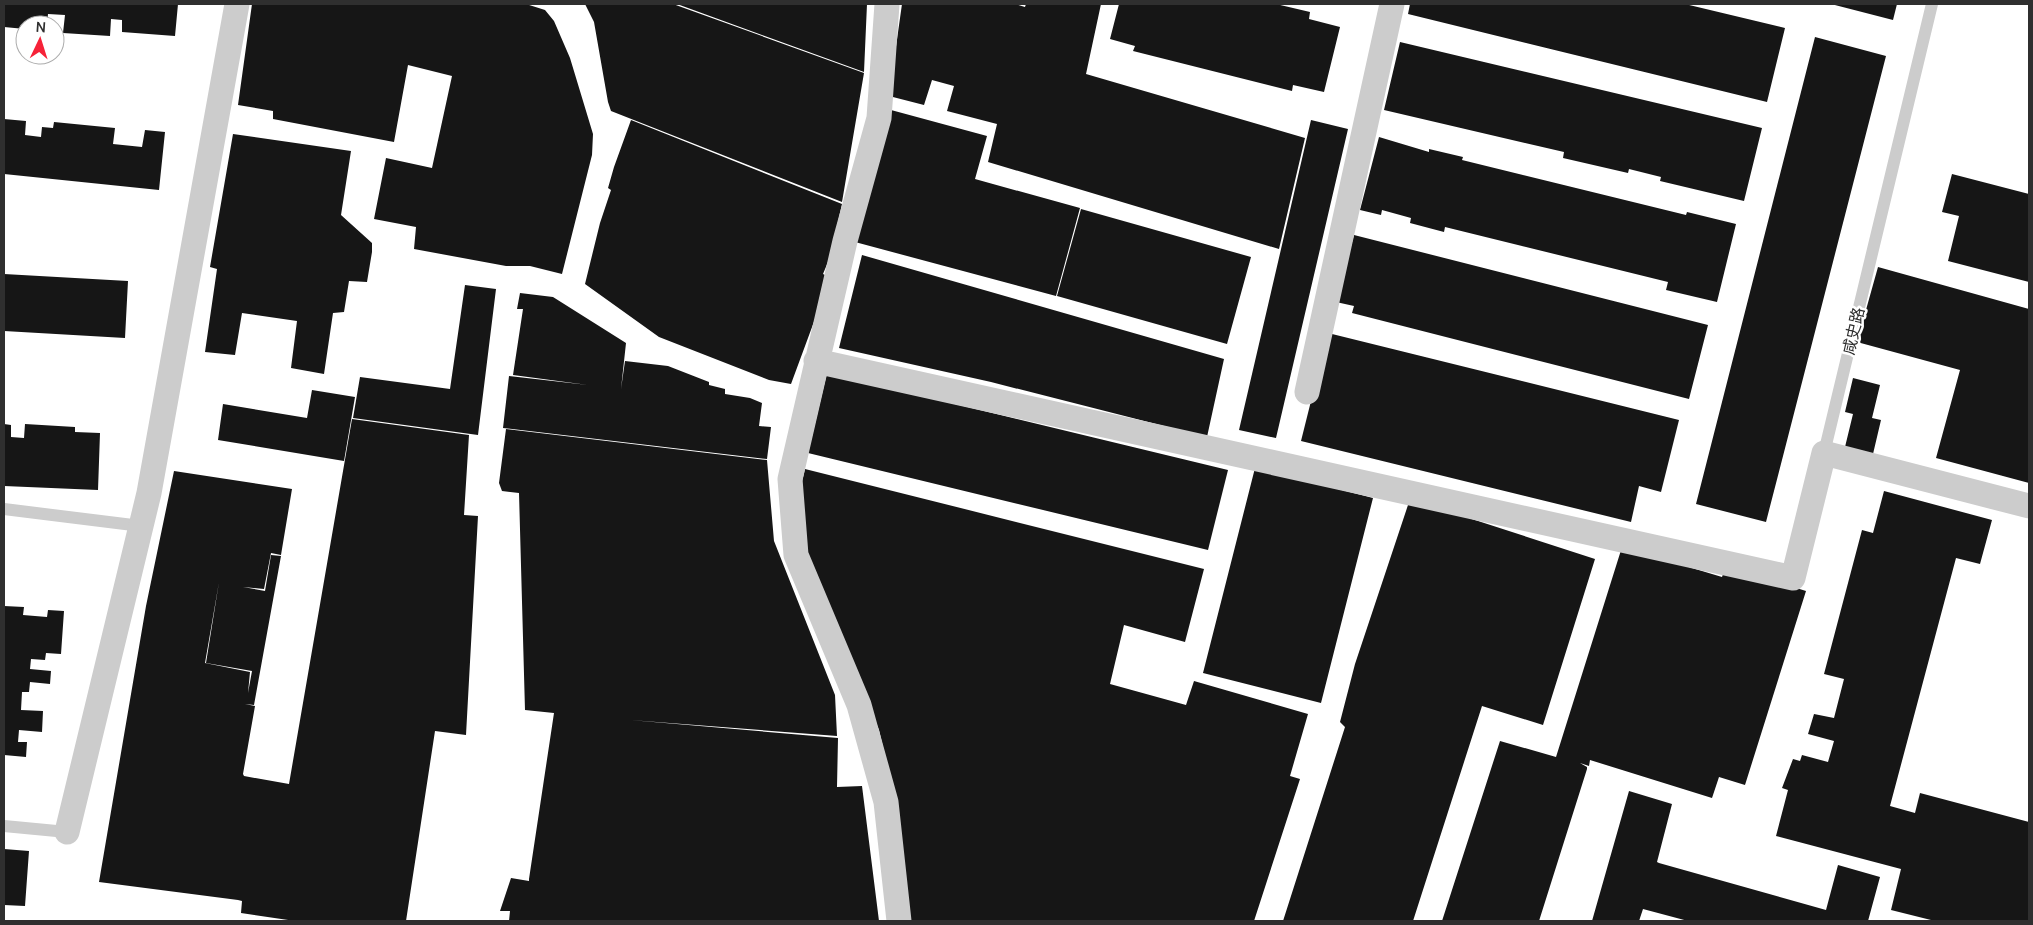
<svg xmlns="http://www.w3.org/2000/svg" width="2033" height="925" viewBox="0 0 2033 925" font-family="Manrope,'Noto Sans SC',sans-serif">
  <style>
    .building { fill: #161616; fill-rule: evenodd }
    .lines { fill: none; stroke-linecap: round; stroke-linejoin: round }
    .service { stroke: #ccc; stroke-width: 12 }
    .minor { stroke: #ccc; stroke-width: 25 }
    .labels { text-anchor: middle; dominant-baseline: central; stroke-width: 5; stroke-linejoin: round; paint-order: stroke }
    .street-label { font-size: 16px; fill: #2f2f2f; stroke: #fff }
  </style>
  <rect width="100%" height="100%" fill="#fff"/>
  <!-- building -->
  <path class="building" d="M4,4H178L175,36L122,32V20L111,19L110,36L63,33L65,15L48,14L47,25H25V29L4,27Z
    M252,4H526L545,10L554,21L570,58L593,134L592,155L562,274L530,266H506L414,249L416,227L374,219L386,158L432,168L452,76L408,65L394,142L273,119V111L238,105Z
    M585,4H673L864,73L842,202L611,111L608,102L594,22Z
    M677,4H867L864,72Z
    M902,4H1015L1025,7L1026,4H1101L1086,74L1305,138L1279,249L988,162L997,124L947,111L954,86L932,80L924,105L889,96Z
    M1119,4H1276L1310,12L1309,19L1340,27L1324,92L1293,85L1292,91L1133,51L1135,46L1110,39Z
    M1410,4H1685L1785,28L1767,102L1408,14Z
    M1831,4H1897L1893,20Z
    M1815,37L1886,56L1766,522L1696,504Z
    M1400,42L1762,128L1744,201L1660,181L1661,177L1629,169L1628,173L1563,158L1564,152L1384,110Z
    M891,110L987,136L975,179L1080,208L1056,296L855,242Z
    M4,119L26,121L25,135L41,137L42,127L53,128L54,122L115,128L113,144L142,147L145,130L165,132L159,190L4,174Z
    M631,120L842,204L830,257L823,274L825,275L815,319L791,384L769,380L659,337L585,284L600,223L611,190L608,188L614,167Z
    M1311,120L1348,129L1276,438L1239,430Z
    M233,134L351,151L341,215L372,243V252L367,282L349,281L344,312L333,313L324,374L291,368L297,321L242,313L235,355L205,352L217,269L210,267Z
    M1379,137L1429,152V149L1463,157L1462,160L1686,215L1687,212L1736,224L1717,302L1666,290L1668,282L1445,227L1444,232L1410,223L1411,218L1382,210L1381,215L1360,210Z
    M1952,174L2029,194V282L1948,261L1959,216L1942,212Z
    M1081,209L1251,257L1227,344L1057,296Z
    M1354,235L1708,325L1689,399L1352,313L1354,306L1336,302Z
    M862,255L1224,359L1207,437L991,382L839,348Z
    M1878,267L2029,309V483L1936,458L1960,370L1857,342Z
    M4,274L128,281L125,338L4,331Z
    M465,285L496,289L478,435L353,418L360,377L450,389Z
    M520,293L553,297L626,343L621,389L625,361L668,366L709,382V385L725,389V394L750,398L762,403L759,426L771,427L767,459L503,428L509,376L588,385L513,375L523,309H517Z
    M1328,333L1679,420L1661,492L1639,486L1631,522L1301,441Z
    M827,373L1228,470L1208,550L808,453Z
    M1853,378L1880,385L1872,418L1881,420L1873,454L1845,447L1853,414L1845,412Z
    M312,390L355,397L344,461L218,440L223,404L307,418Z
    M352,419L469,435L464,515L478,516L466,735L435,731L406,921H295L241,913L242,901L238,900L99,882L146,606L174,471L292,489L281,555L271,553L264,589L243,587L265,591L271,555L281,556L254,705L245,704L255,706L243,774L244,776L289,784ZM219,582L206,663L252,671L248,693L250,672L205,663Z
    M4,424L11,425V437L24,438L25,424L75,427V432L100,433L98,490L4,486Z
    M506,429L767,460L774,541L835,695L837,736L630,720L838,738L837,787L862,786L879,921H509L510,911H500L511,878L529,881V879L554,713L525,710L519,493L502,491L499,483Z
    M1255,468L1373,498L1321,703L1203,673Z
    M805,469L1204,569L1185,642L1124,625L1110,684L1186,705L1194,681L1308,714L1290,776L1300,779L1254,921H907L897,807L879,730L808,556L797,503Z
    M1884,491L1992,520L1980,564L1956,558L1890,806L1915,813L1920,793L2029,822V921H1935L1891,910L1901,869L1776,836L1788,790L1782,788L1793,759L1800,761L1802,755L1828,762L1834,741L1808,734L1814,714L1834,718L1844,679L1824,674L1862,530L1873,533Z
    M1410,499L1595,559L1543,725L1482,706L1413,921H1283L1345,727L1340,722L1355,664Z
    M1622,547L1722,577L1726,566L1806,591L1745,785L1719,777L1712,798L1590,760L1589,766L1580,763L1587,767V769L1539,921H1442L1500,741L1556,757Z
    M4,606L24,607L23,615L47,617L48,610L64,611L61,654L46,653L45,660L31,659L30,669L51,671L50,684L30,682L29,692H22L21,710L43,711L42,732L19,730L18,742H27L26,757L4,755Z
    M1629,791L1672,804L1657,862L1659,863L1826,910L1838,865L1880,877L1868,921H1688L1643,909L1639,921H1592Z
    M4,849L29,851L25,906L4,905Z"/>
  <g class="lines">
    <!-- service -->
    <path class="service" d="M1824,453L1932,4
      M4,509L141,526
      M4,826L67,832"/>
    <!-- minor -->
    <path class="minor" d="M887,4L879,118L845,241L790,479L796,555L859,705L886,802L899,921
      M816,361L1793,578L1824,453L2029,506
      M1307,392L1392,4
      M67,832L149,493L237,4"/>
  </g>
  <g class="labels">
    <!-- street labels -->
    <g class="street-label">
      <text transform="translate(1853 331) rotate(-77)">咸史路</text>
    </g>
  </g>
  <!-- border -->
  <rect width="2033" height="925" fill="none" stroke="#2f2f2f" stroke-width="10"/>
  <!-- north arrow -->
  <g transform="translate(40 40) rotate(4)"><circle r="24" fill="#ffffff" stroke="#acacac"/>
  <path d="M0-4L9 19L0 12L-9 19Z" fill="#f62238"/>
  <text y="-8" font-size="14" font-weight="bold" text-anchor="middle" fill="#2f2f2f">N</text>
  </g>
</svg>
